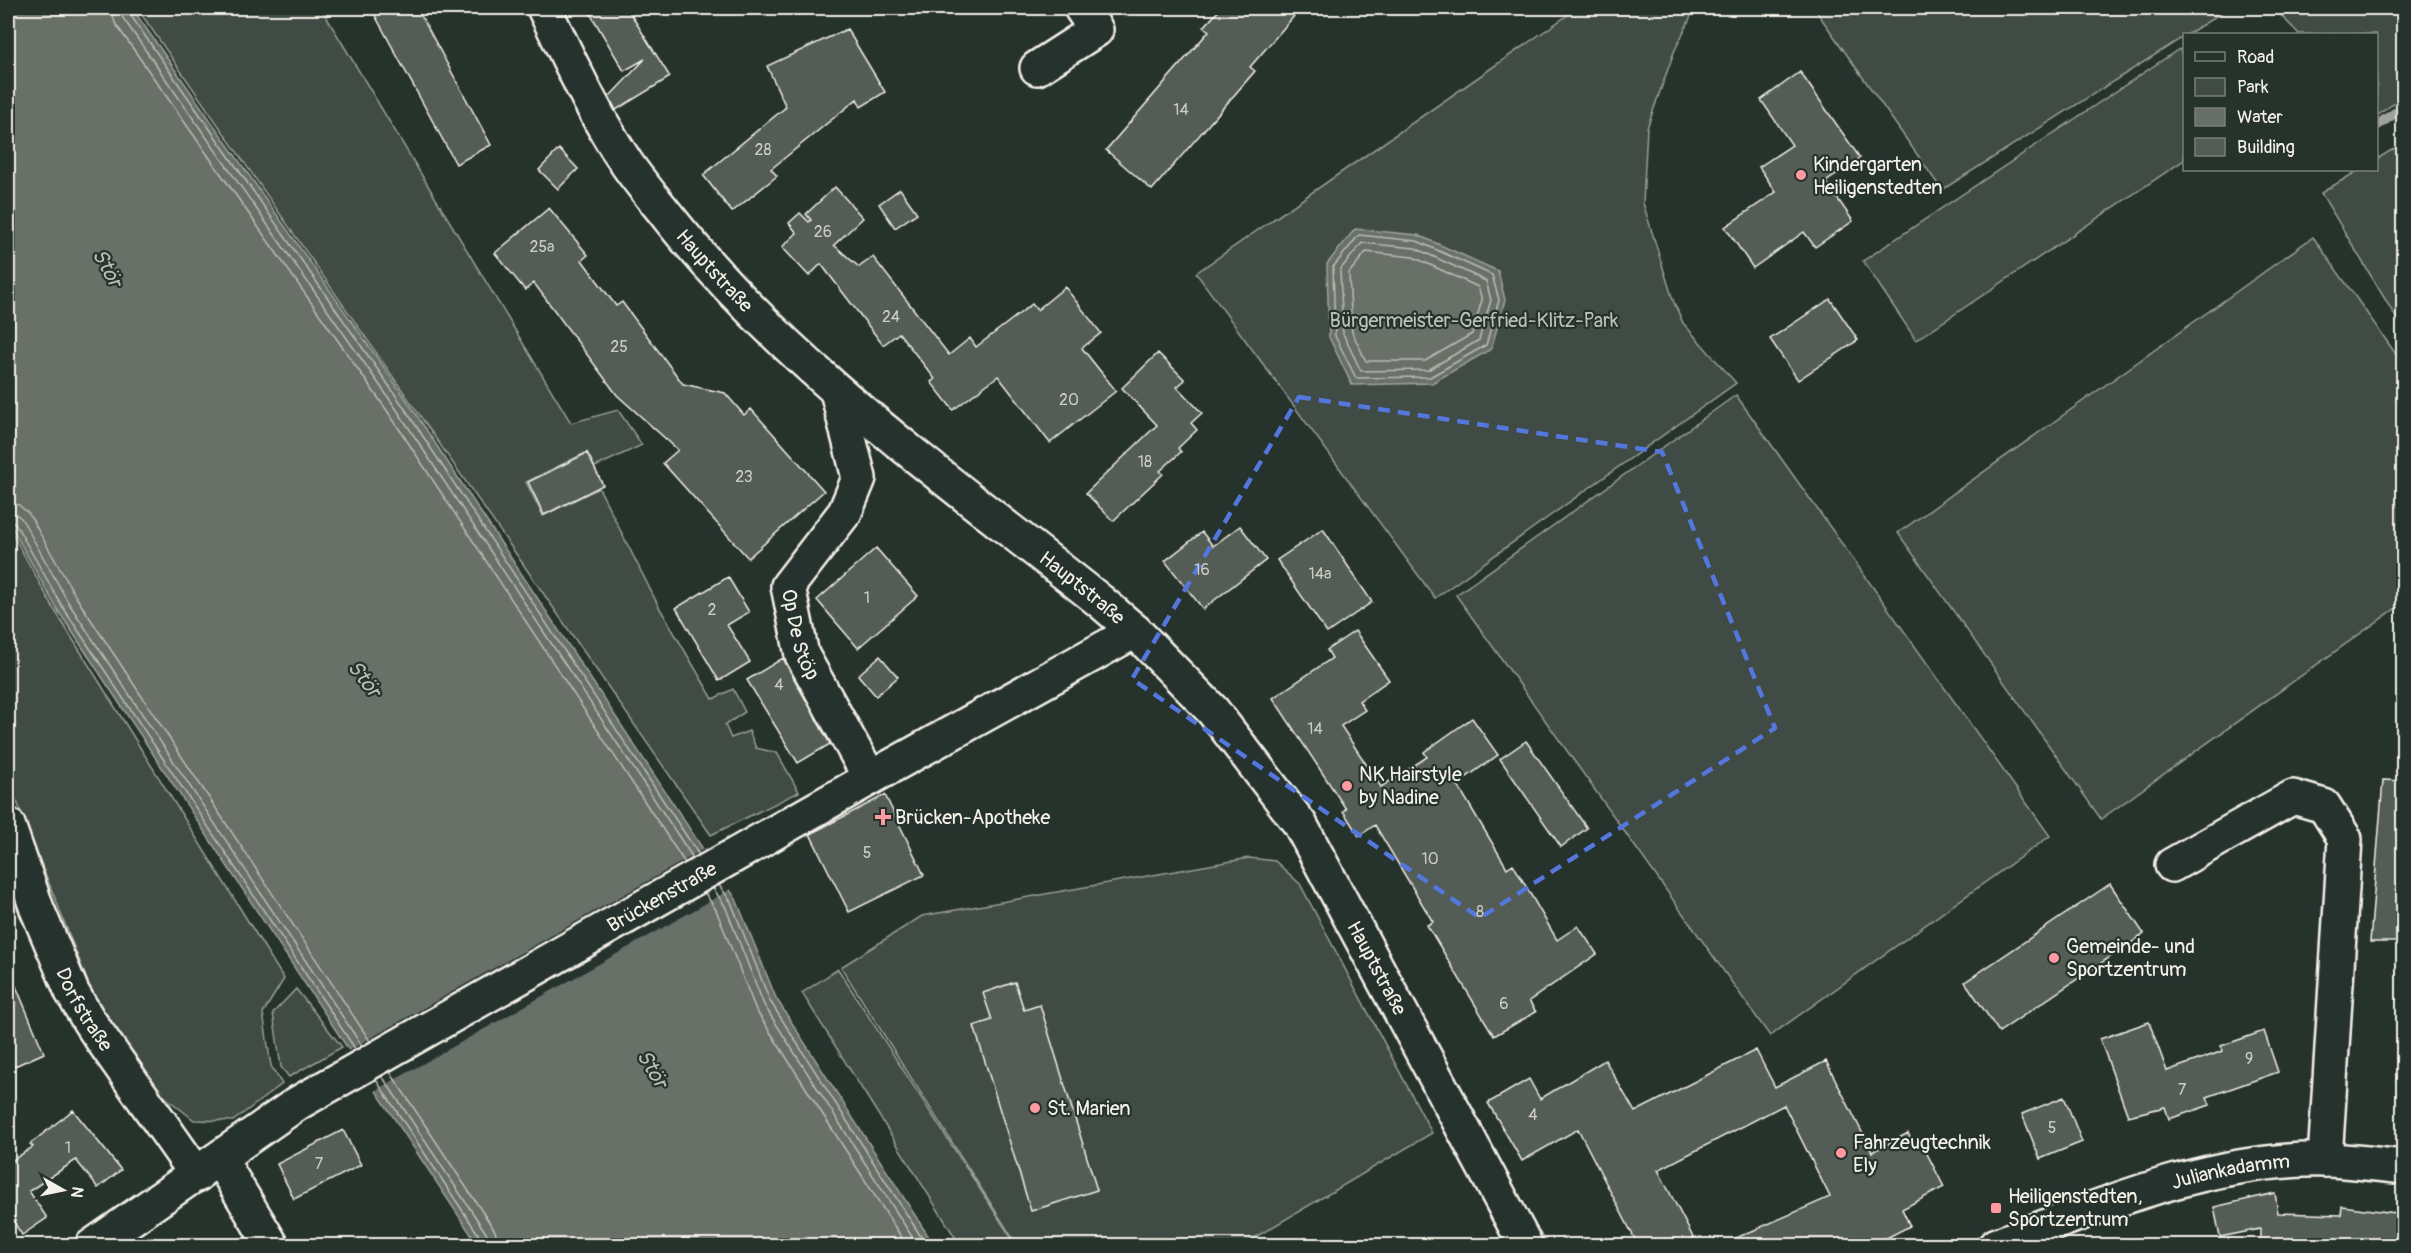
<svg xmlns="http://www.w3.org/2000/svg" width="2411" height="1253" viewBox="0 0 2411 1253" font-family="Pangolin,sans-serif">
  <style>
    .green { fill: #414b45; stroke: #9a9e96; stroke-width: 1.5 }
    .water { fill: #676f68; stroke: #9fa39b; stroke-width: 1.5 }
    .pier { fill: #26332d }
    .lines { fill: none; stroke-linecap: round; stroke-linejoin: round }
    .shore { stroke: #bcbdb5; stroke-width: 1.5 }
    .stream { stroke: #9fa39b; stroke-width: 10 }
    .building { fill: #525c55; stroke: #f4f1e8; stroke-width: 1.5 }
    .street-casing { stroke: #f4f1e8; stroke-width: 38 }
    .secondary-casing { stroke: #f4f1e8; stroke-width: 38 }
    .street { stroke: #26332d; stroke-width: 33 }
    .secondary { stroke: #26332d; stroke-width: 33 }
    .marked { fill: none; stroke: #5377dc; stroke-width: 4.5; stroke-dasharray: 12 8; stroke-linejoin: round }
    .poi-dot { fill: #ff9aa2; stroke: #26332d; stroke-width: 2 }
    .labels { text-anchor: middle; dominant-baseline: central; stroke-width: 4.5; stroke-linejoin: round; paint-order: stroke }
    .number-label { font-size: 16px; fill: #ccccc3 }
    .poi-label { font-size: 20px; fill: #f4f1e8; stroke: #26332d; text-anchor: start }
    .street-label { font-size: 20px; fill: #f4f1e8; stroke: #26332d }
    .park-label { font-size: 20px; fill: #bebfb7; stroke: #26332d }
    .water-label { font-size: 21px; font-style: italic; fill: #bcbdb5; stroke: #26332d }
  </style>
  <rect width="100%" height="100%" fill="#26332d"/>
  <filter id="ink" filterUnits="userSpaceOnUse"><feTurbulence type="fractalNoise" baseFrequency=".0167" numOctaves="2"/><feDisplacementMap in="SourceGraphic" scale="12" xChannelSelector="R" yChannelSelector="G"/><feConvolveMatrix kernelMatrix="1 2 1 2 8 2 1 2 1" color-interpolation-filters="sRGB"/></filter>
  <g filter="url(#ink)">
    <!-- green -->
    <path class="green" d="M137,8H321L571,423L618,410L642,445L595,467L587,452L526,482L543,516L599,488L659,607L713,699L733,689L745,712L725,725L731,738L749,731L756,748L777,753L799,792L711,835Z
      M1578,8H1695L1674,52L1647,128L1643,203L1673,300L1683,323L1736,383L1435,598L1196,273Z
      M1814,8H2229L1942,190Z
      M2274,8H2403V96L2377,116L2376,34H2299Z
      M2179,49L2184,57V160L1916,340L1863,261Z
      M2403,143V329L2321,193L2359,170H2376L2377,159Z
      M2313,237L2403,364V603L2101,819L1898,533Z
      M1736,395L2050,836L1770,1036L1456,595Z
      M8,526L54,609L284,979L263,1013L271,1066L282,1084L233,1121L194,1120L149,1084L96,1003L14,794L8,778Z
      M1249,858L1275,861L1300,884L1432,1133L1242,1245H1017L841,967L922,916Z
      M838,969L1016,1245H960L802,993Z
      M296,989L342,1047L289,1077L281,1067L273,1013Z"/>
    <!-- water -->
    <path class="water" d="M8,8H132L406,399L736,899L776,998L934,1245H478L57,609L8,521Z
      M1355,229L1418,235L1498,271L1505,300L1491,349L1432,383L1352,385L1329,337L1327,264Z"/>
    <!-- pier -->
    <path class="pier" d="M706,848L733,888L373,1092L346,1052Z"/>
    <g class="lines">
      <!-- shore -->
      <path class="shore" d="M111,8L115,23L388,412L685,863
        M120,8L123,18L395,407L693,858
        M128,8L129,13L401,403L699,855
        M1359,235L1417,241L1492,275L1499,300L1486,345L1430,377L1356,378L1335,336L1333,267Z
        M1362,243L1415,248L1486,281L1491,300L1479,340L1428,370L1361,371L1343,334L1340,270Z
        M1366,252L1413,257L1478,287L1482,300L1472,334L1425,361H1366L1352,332L1349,273Z
        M8,503L19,505L29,514L76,597L370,1041
        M8,512L15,513L22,519L68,602L362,1046
        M8,520L15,523L62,606L356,1050
        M719,885L731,902L770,1001L927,1246
        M713,888L725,906L764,1005L918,1246
        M705,893L716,910L756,1010L907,1246
        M390,1072L495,1231L499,1246
        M382,1076L488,1236L490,1246
        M376,1080L482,1240L483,1246"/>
      <!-- stream -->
      <path class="stream" d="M2376,126L2404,107"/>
    </g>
    <!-- building -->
    <path class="building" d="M371,8H417L491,145L456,164Z
      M587,8H627L670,77L616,110L609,97L645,59L624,71Z
      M1221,8H1301L1250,67L1255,71L1152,190L1106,150L1209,31L1204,27Z
      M847,29L885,92L861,107L857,99L771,169L777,176L732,212L703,175L786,107L767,66Z
      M1800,72L1860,158L1826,182L1853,221L1815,247L1804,232L1753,268L1725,227L1776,192L1759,167L1792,145L1761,100Z
      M559,149L578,169L558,189L539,170Z
      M835,187L863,218L834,245L859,267L873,257L949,355L970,338L976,347L1032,304L1037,310L1065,287L1101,333L1082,348L1116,391L1050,443L998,376L953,410L931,382L935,379L899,333L883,345L821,264L809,276L782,247L797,233L789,223L800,213L809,222L811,220L806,214Z
      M900,189L917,213L895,228L879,204Z
      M549,208L588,255L582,260L616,306L622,302L683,384L725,393L744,415L751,409L824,491L748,558L663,463L678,450L617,395L534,283L525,290L495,253Z
      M1830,299L1858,340L1798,380L1770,339Z
      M1158,353L1185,380L1177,387L1202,413L1191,423L1197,430L1178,448L1181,452L1160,471L1163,474L1113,521L1086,493L1157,425L1122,388Z
      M587,453L603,485L544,515L528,482Z
      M1240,526L1266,560L1203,609L1165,561L1202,532L1213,546Z
      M1323,529L1372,602L1327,633L1277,560Z
      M876,548L918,596L858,648L817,600Z
      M728,577L749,612L727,625L750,662L719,681L676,608Z
      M1355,631L1389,680L1359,701L1365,710L1341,726L1381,787L1427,757L1424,752L1472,718L1498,755L1457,784L1507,868L1513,864L1557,940L1578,926L1597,954L1529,1001L1536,1012L1494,1036L1427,925L1433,922L1375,825L1359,836L1343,811L1346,809L1273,698L1332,658L1327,650Z
      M880,656L898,677L876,696L858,675Z
      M783,658L830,744L798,763L747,680Z
      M1526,741L1587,828L1561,847L1500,759Z
      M2383,780L2403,781V942H2370Z
      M885,795L924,875L849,912L810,834Z
      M2110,884L2144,934L1999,1032L1965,982Z
      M8,967L44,1053L8,1069Z
      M1015,982L1024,1010L1040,1005L1097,1190L1031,1211L974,1026L992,1020L983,993Z
      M2149,1022L2167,1071L2223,1051L2221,1046L2264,1031L2278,1072L2207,1097L2210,1105L2169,1119L2165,1107L2128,1116L2100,1039Z
      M1756,1050L1775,1087L1826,1061L1872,1152L1908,1133L1913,1144L1920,1140L1944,1187L1902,1209L1910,1226L1873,1245H1720L1830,1197L1784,1105L1658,1170L1697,1245H1638L1578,1129L1522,1161L1488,1103L1529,1079L1540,1099L1605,1060L1635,1112Z
      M2064,1097L2082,1142L2040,1159L2022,1114Z
      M73,1110L121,1170L98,1188L76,1160L29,1191L47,1218L22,1235L8,1213V1158L10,1162L33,1147L30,1144Z
      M343,1130L361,1165L294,1199L277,1164Z
      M2275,1193L2278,1213L2341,1215L2342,1206L2403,1214V1245H2260V1229L2220,1237L2214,1207Z"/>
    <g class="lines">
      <defs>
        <g id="street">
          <path d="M1037,68L1096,30L1081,8"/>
          <path id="s1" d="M837,391L859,478L845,512L788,586L802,655L870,778"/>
          <path d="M2172,865L2293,797L2324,806L2345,839L2325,1160"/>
          <path d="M220,1159L272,1246"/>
        </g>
        <g id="secondary">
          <path id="s2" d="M544,8C570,61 594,115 627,164C640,183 655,200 669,218C789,369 950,481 1100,601L1135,631L1213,711L1300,824L1526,1246"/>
          <path id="s3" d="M8,825L37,909L72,992L89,1021L197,1175"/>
          <path id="s4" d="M92,1246L298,1103L890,767L1135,631"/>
          <path id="s5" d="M1995,1246C2100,1206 2211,1157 2326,1160C2352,1161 2378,1164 2404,1167"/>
        </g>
      </defs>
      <!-- street casing -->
      <use href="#street" class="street-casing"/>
      <!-- secondary casing -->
      <use href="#secondary" class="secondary-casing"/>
      <!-- street -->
      <use href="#street" class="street"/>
      <!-- secondary -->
      <use href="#secondary" class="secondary"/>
    </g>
  </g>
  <!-- marked area -->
  <path class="marked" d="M1299,397L1662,452L1775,728L1480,918L1132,679Z"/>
  <!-- markers -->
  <g class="poi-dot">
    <circle cx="1801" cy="175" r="6"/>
    <circle cx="1347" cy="786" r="6"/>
    <path d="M880 808h6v6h6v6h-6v6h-6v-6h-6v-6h6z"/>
    <circle cx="2054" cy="958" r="6"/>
    <circle cx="1035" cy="1108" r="6"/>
    <circle cx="1841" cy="1153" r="6"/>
    <rect x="1990" y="1202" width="12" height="12" rx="3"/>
  </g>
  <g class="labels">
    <!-- number labels -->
    <g class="number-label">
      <text x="1181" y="110">14</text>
      <text x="763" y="150">28</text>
      <text x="823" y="232">26</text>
      <text x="542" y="247">25a</text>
      <text x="891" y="317">24</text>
      <text x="619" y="347">25</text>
      <text x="1069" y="400">20</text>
      <text x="1145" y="462">18</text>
      <text x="744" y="477">23</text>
      <text x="1202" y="570">16</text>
      <text x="1320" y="574">14a</text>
      <text x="867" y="598">1</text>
      <text x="712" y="610">2</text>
      <text x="779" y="685">4</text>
      <text x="1315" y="729">14</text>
      <text x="867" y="853">5</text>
      <text x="1430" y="859">10</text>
      <text x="1480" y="912">8</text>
      <text x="1504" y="1004">6</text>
      <text x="2249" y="1059">9</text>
      <text x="2182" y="1090">7</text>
      <text x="1533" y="1115">4</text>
      <text x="2052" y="1128">5</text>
      <text x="68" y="1148">1</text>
      <text x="319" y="1164">7</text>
    </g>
    <!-- poi labels -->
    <g class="poi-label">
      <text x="1813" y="164">Kindergarten<tspan x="1813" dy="23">Heiligenstedten</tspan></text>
      <text x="1359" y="774">NK Hairstyle<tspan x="1359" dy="23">by Nadine</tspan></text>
      <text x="895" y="817">Brücken-Apotheke</text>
      <text x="2066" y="946">Gemeinde- und<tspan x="2066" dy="23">Sportzentrum</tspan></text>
      <text x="1047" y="1108">St. Marien</text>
      <text x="1853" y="1142">Fahrzeugtechnik<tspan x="1853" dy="23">Ely</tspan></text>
      <text x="2008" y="1196">Heiligenstedten,<tspan x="2008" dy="23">Sportzentrum</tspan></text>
    </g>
    <!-- street labels -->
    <g class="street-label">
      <text stroke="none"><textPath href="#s2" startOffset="315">Hauptstraße</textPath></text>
      <text stroke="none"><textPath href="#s2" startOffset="801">Hauptstraße</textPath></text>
      <text stroke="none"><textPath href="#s1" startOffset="270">Op De Stöp</textPath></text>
      <text stroke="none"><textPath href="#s4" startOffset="669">Brückenstraße</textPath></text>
      <text stroke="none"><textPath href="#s2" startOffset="1287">Hauptstraße</textPath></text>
      <text stroke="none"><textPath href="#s3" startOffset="200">Dorfstraße</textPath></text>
      <text stroke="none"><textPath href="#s5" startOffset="248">Juliankadamm</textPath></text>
    </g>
    <!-- park labels -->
    <g class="park-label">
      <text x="1474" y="320">Bürgermeister-Gerfried-Klitz-Park</text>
    </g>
    <!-- water labels -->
    <g class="water-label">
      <text transform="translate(107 268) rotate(61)">Stör</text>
      <text transform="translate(364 679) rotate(52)">Stör</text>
      <text transform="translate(652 1069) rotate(59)">Stör</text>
    </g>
  </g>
  <!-- margin -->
  <rect width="2411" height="1253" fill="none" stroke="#26332d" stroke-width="30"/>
  <rect x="15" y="15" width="2381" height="1223" fill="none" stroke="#f4f1e8" stroke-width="2" filter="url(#ink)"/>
  <!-- legend -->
  <rect x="2183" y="33" width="195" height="138" fill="#26332d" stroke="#787f78" stroke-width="1.5"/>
  <rect x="2195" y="52" width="30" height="9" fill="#26332d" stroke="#787f78" stroke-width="1.5"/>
  <text x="2237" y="63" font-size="18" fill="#f4f1e8">Road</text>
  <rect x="2195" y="78" width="30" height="18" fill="#414b45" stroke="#787f78" stroke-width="1.5"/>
  <text x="2237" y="93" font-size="18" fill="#f4f1e8">Park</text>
  <rect x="2195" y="108" width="30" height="18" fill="#676f68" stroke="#787f78" stroke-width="1.5"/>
  <text x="2237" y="123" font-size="18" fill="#f4f1e8">Water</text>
  <rect x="2195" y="138" width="30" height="18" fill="#525c55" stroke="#787f78" stroke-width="1.5"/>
  <text x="2237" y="153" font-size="18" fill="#f4f1e8">Building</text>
  <!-- north arrow -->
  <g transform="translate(63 1190) rotate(99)" stroke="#26332d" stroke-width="4.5" paint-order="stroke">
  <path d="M0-4.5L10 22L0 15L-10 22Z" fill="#f4f1e8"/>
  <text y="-9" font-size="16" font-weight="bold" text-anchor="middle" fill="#f4f1e8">N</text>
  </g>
</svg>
